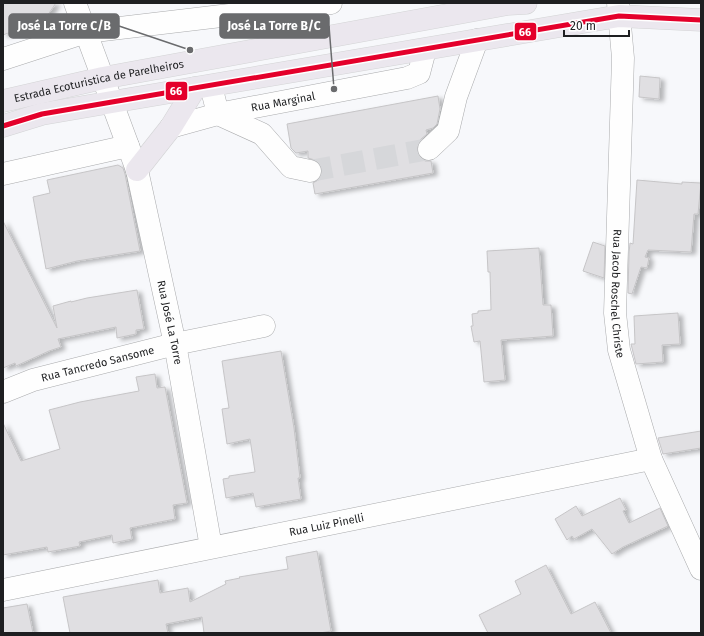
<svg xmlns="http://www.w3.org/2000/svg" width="704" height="636" viewBox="0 0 704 636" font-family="'Fira Sans',sans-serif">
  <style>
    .building { fill: #e0dfe2; stroke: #c6c5c7; filter: url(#shadow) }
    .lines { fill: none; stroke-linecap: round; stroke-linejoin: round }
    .minor-tunnel { stroke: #d6d7da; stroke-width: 22; stroke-dasharray: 22 11; stroke-linecap: butt }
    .minor-casing { stroke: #aaabad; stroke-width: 23 }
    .major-casing { stroke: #d3d4d5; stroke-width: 23 }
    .minor { stroke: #fefefe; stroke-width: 22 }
    .major { stroke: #ebe7ee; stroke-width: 22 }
    .bus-1-casing { stroke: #fff; stroke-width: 8 }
    .bus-1 { stroke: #e4002b; stroke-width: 5 }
    .labels { text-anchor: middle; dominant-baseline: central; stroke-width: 3; stroke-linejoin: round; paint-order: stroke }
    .street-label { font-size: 11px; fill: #1e1f21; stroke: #fff }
    .leader { fill: none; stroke: #6a6b6d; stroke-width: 1.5 }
    .callout-dot { fill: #6a6b6d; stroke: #fff; stroke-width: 1.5 }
    .callout { fill: #6a6b6d; stroke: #6a6b6d; stroke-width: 1.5 }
    .callout-label { font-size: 12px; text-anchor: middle; font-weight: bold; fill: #fff }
    .line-badge { stroke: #fff; stroke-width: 1.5 }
    .badge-label { font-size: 11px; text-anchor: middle; font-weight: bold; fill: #fff }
  </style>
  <defs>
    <filter id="shadow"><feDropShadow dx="4.5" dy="2.5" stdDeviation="2" flood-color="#0004"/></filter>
  </defs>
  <rect width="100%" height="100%" fill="#f7f8fb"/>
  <!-- building -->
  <path class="building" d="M3,3H56L45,19L3,35Z
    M640,76L660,78L659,99L639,97Z
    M438,96L440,109L437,124L433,128L426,130L427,134L420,140L417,146V152L420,157L425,161H431L433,173L315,194L313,183L320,179L322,173V167L318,161L308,158V151L296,153L291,148L287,124Z
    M118,165L123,168L125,174L140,251L77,261L46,269L33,197L50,193L47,180Z
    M637,180L682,184V182L701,183L698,214H694L691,252L648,250L645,257L649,258L647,268L641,267L632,294L628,293L629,253L630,243L633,244Z
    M3,221L57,328L53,306L71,301V302L87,298L137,290L144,329L136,330V334L117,338L116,327L58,339L61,347L49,351L16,366L15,363L3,368Z
    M593,242L605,246L604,278L583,271Z
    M539,248L543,305H551L553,336L501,340L505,380L484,382L480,341L474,342L471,326H473L472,314L478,313V311L491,310L490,272H488L487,251Z
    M678,313L680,344L662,345L663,362L636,364L631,344H635L634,316Z
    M281,351L294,428L300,478H298L301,499L256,507L253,493L226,498L223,479L229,478V476L255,472L250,439L227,444L222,409L229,408L222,361Z
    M155,374L157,388L165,387L187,503L173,505L175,519L130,528L132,539L113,543L112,535L79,542L80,546L48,552L47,547L3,555V423L21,461L60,449L49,410L80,402L139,391L136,377Z
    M701,431V448L663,454L658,438Z
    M620,498L626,510L623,511L629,523L660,508L668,526L623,547L612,554L592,529L574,539L572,536L567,540L555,519L576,506L582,516Z
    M317,551L331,631L320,633H204L202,617L166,624L168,633H70L63,597L158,580L160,593L188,588L190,602L226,584L225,581L240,578L239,577L288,569L286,557Z
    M546,565L571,614L595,602L611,633H488L479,615L521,594L515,581Z
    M27,604L33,633H3V608Z"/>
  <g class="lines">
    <!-- minor-tunnel -->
    <path class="minor-tunnel" d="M310,171L429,149"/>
    <defs>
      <g id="minor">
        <path id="s1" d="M75,3L137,170L175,344L211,547"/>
        <path id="s2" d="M618,3L623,58L615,313L619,350L651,459L701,569"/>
        <path d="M3,59L86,32L331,3"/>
        <path d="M211,86L218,114L262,134L291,167L310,171"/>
        <path id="s3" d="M171,127L218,114L407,78L419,73L425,50"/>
        <path d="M429,149L448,131L456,97L477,40"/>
        <path d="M3,174L128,146"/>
        <path id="s4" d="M3,392L33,380L175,344L264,326"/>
        <path id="s5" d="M3,590L651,459"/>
      </g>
      <g id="major">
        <path id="s6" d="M3,101L103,78L508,4L526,3"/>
        <path d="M3,126L42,114L112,102L619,16L701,20"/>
        <path d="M137,170L171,127L195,88"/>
      </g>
    </defs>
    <!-- minor casing -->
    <use href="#minor" class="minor-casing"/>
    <!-- major casing -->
    <use href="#major" class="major-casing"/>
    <!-- minor -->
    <use href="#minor" class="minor"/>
    <!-- major -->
    <use href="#major" class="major"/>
    <defs>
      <path id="bus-1" d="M3,126L42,114L112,102L619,16L701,20"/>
    </defs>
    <!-- bus-1 casing -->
    <use href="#bus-1" class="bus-1-casing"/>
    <!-- bus-1 -->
    <use href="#bus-1" class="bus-1"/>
  </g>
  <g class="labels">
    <!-- street labels -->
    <g class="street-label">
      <text stroke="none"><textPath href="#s6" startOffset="98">Estrada Ecoturistica de Parelheiros</textPath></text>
      <text stroke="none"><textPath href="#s3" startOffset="115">Rua Marginal</textPath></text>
      <text stroke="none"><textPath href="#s2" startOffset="291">Rua Jacob Roschel Christe</textPath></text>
      <text stroke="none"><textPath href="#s1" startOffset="334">Rua José La Torre</textPath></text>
      <text stroke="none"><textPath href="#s4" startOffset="99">Rua Tancredo Sansome</textPath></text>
      <text stroke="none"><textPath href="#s5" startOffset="330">Rua Luiz Pinelli</textPath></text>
    </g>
  </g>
  <!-- callouts -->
  <path class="leader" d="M190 50L119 26M334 89L329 26"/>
  <g class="callout-dot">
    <circle cx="190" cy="50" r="4"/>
    <circle cx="334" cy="89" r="4"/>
  </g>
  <g class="callout">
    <rect x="9" y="14" width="110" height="24" rx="4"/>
    <rect x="220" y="14" width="109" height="24" rx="4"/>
  </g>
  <g class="callout-label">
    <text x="64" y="30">José La Torre C/B</text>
    <text x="274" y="30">José La Torre B/C</text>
  </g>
  <g class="line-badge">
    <rect x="514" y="22" width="23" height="19" rx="4" fill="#e4002b"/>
    <rect x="165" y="81" width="23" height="20" rx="4" fill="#e4002b"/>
  </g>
  <g class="badge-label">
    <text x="525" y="36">66</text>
    <text x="176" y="95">66</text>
  </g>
  <!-- border -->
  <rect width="704" height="636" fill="none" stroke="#1e1f21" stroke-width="8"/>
  <!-- scale -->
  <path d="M564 30v6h65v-6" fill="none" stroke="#1e1f21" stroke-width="2"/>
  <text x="570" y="30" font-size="12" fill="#1e1f21" stroke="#ffffff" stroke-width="3" paint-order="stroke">20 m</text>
</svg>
